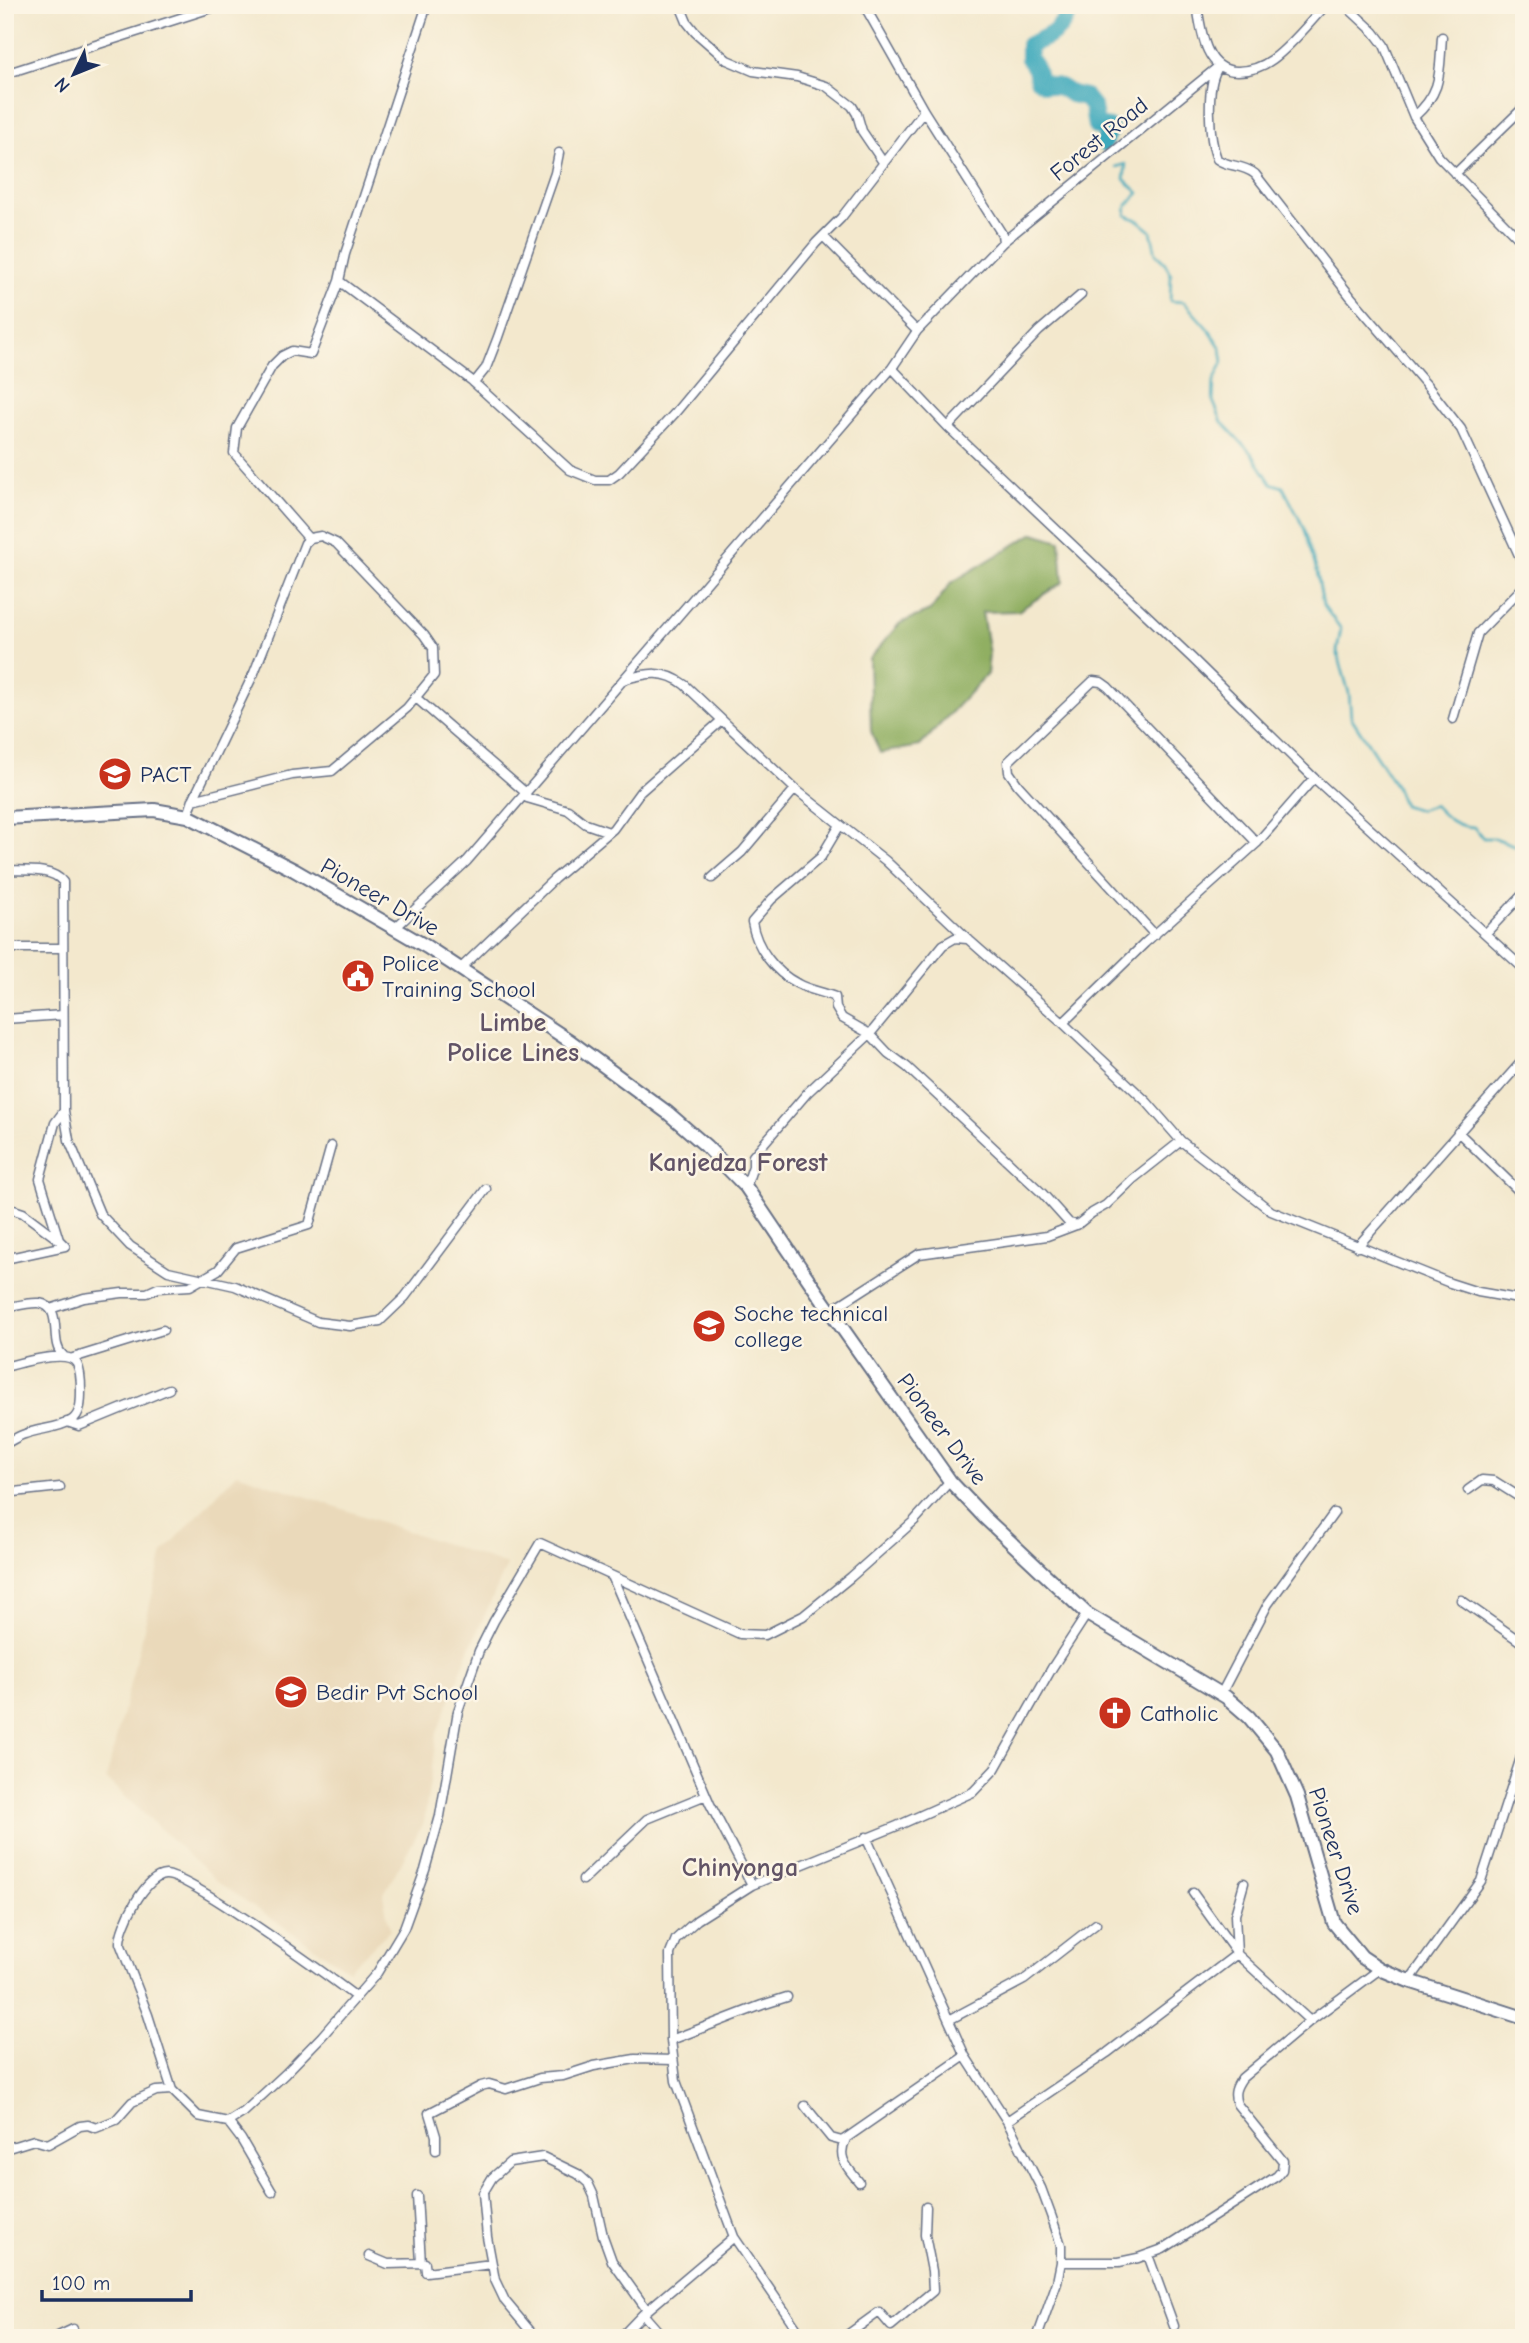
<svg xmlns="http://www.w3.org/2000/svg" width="1529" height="2343" viewBox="0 0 1529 2343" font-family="'Comic Neue',sans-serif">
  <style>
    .built { fill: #ead9ba }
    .forest { fill: #90af62; stroke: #566f60; stroke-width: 2 }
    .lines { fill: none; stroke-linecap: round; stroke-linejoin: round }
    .stream { stroke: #3da9bc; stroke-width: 2.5 }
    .river { stroke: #3da9bc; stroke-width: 18 }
    .street-casing { stroke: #677085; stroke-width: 11 }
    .secondary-casing { stroke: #677085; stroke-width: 16 }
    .street { stroke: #fff; stroke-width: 8 }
    .secondary { stroke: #fff; stroke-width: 12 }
    .labels { text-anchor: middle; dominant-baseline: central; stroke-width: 5; stroke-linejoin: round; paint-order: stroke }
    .street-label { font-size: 23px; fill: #1b2f5e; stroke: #fcf5e5 }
    .poi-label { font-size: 23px; fill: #1b2f5e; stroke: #fcf5e5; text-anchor: start }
    .quarter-label { font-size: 26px; font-weight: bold; fill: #615366; stroke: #fcf5e5 }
  </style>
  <rect width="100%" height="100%" fill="#fcf5e5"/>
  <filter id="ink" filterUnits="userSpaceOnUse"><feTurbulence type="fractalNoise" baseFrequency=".0143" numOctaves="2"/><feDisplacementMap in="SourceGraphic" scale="14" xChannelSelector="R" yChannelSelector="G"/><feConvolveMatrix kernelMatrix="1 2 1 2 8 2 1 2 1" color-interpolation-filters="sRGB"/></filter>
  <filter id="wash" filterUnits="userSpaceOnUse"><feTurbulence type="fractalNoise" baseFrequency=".00686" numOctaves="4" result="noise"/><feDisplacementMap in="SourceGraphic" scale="28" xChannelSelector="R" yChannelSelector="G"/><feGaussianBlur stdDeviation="1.57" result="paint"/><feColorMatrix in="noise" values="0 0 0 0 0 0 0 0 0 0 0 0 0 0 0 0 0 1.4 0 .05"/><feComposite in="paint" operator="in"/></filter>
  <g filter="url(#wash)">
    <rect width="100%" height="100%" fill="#f3e8cd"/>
    <!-- built -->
    <path class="built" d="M237,1473L507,1565L469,1650L437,1733L424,1822L383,1895L390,1930L348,1970L219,1883L106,1779L163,1553Z"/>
    <!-- forest -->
    <path class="forest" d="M1034,533L1060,541L1063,582L1018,611L982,612L989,654L987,674L920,746L880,753L871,731L869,659L900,623L930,611L951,583Z"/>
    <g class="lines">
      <!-- stream -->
      <path class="stream" d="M1116,167L1126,164L1124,179L1139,193L1127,205L1126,215L1139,221L1151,231L1156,254L1165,263L1171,275L1170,301L1184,302L1209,330L1221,348L1223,362L1214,381L1213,401L1222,422L1252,454L1271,483L1283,487L1304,528L1317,572L1323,605L1341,629L1337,651L1349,693L1351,717L1395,785L1403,805L1419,810L1434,805C1446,818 1456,827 1474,827L1483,838H1495L1524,849"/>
      <!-- river -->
      <path class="river" d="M1071,5C1062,31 1053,35 1029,45V58L1036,69L1038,79L1045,84L1060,87L1071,94L1085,97L1093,107L1096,126L1110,128L1104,143"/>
    </g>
  </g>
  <g filter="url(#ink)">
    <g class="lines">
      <defs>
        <path id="street" d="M427,5L345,254L339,281L471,380L570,470L595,480H609L619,473L675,413L816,243L841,218L924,111
          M680,5L687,22L695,32L727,60L753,71L797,77L826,86L852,106L857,114L862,131L883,162
          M864,5L924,111L1002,234L1003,242
          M1197,5C1201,30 1205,72 1238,71C1251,71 1262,67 1273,59C1292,45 1309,23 1326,5
          M1345,5L1374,32L1384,45L1414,117L1439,157L1524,244
          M1217,69C1206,88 1209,139 1217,159C1229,168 1241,163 1255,174L1351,297L1425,383L1461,429L1524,566
          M5,74L221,5
          M1414,117C1443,91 1439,73 1442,37
          M1455,174L1524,107
          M823,236L917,331
          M474,383L486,368L498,337L555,173L559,153
          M948,427L1039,331L1081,295
          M309,539L234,453L237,428L272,366L282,356L292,351L311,354L339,281
          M623,680C647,673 664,669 685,685L795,789L886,861L969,940L1063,1023L1145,943L1257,843L1314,778L1192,658L948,427L892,368
          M415,697L526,793L527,798L568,810L586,824L609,832
          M1453,719L1478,633L1524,586
          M1314,778L1524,969
          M188,816L193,800L254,673L305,543L310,538L321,536L336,543L424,635L433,648L434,675L407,708L332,771L292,775L193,800
          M840,825L821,857L772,899L752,922C756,947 774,972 798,984C809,990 823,992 835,997L836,1008L842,1018L870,1034L888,1053L907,1067L1042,1193L1069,1223L1077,1225L1092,1213L1106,1205L1133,1179L1181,1141
          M5,870C22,871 52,867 63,882L64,1111L55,1123L40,1179L59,1240L65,1246L5,1259
          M712,878L742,852L795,789
          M394,929L467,861L892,368L917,331L1003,242L1219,66
          M1486,933L1524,893
          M1155,935L1018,785L1009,772L1008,762L1093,681L1101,682L1108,687L1257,843
          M5,948H62
          M460,969L554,879L613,829L640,792L721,721
          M5,1019L63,1015
          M1063,1023L1147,1102L1181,1141L1271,1211L1450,1283L1478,1292L1524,1300
          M64,1111L69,1140L100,1214L130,1246L168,1271L235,1286L318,1322L350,1326L380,1321L405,1297L486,1189
          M1458,1132L1524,1196
          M746,1187L753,1166V1156L808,1092L870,1034L943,945L955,938L967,939
          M5,1207L23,1213L59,1240
          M1357,1247L1524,1059
          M5,1308C16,1306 29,1302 39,1303C65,1307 48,1343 63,1355
          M50,1309L84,1298L122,1293H147L158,1288L190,1286L218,1270L236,1248L309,1225L331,1146
          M830,1311L919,1254L1047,1236L1076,1225
          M73,1358L163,1330
          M5,1367C20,1363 69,1348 77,1364C81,1371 81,1382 81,1390C81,1401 81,1414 72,1420C58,1429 40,1428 25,1434C18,1436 11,1441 5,1444
          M67,1422L79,1426L169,1389
          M1468,1490L1482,1480L1494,1481L1524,1500
          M5,1493L60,1487
          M612,1576L710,1804L752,1885
          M1461,1600L1524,1644
          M1221,1694L1268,1604L1334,1513
          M866,1837L965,2056L1007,2121L1041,2188L1052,2218L1061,2245V2262L1057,2282L1037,2338
          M583,1880L647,1819L706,1795
          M1193,1893L1237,1954L1310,2021
          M1237,1954L1235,1915L1244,1883
          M1409,1981L1481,1881L1524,1748
          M356,1997C331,1978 187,1873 165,1875C145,1876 120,1926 120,1943L148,2015L172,2090L198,2116L228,2122L244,2112L285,2074L322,2036L377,1973L404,1928L425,1870L440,1816L458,1711L479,1651L494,1621L540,1543L740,1634L765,1635L803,1616L851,1577L914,1521L950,1481
          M949,2020L1024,1980L1096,1924
          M671,2040L762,2005L787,1997
          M805,2106L831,2138L842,2141L965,2056
          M1007,2121L1107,2053L1237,1954
          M228,2122L241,2139L272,2192
          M846,2139C836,2157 847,2167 859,2182
          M5,2149L34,2140L48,2144L80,2126L88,2125L96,2128L116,2120L132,2102L156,2091L172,2090
          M436,2150V2136L429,2113L481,2086L489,2084L506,2089L540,2078L563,2076L594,2066L635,2059L673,2060
          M417,2196L421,2263
          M1148,2255L1174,2326
          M369,2256L388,2264L425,2263L426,2272L492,2264
          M1061,2262H1119L1138,2258L1163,2249L1277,2176L1282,2170L1283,2161L1237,2104C1233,2093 1236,2087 1242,2078L1310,2021L1380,1969
          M643,2314L664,2338
          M54,2338L73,2329
          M536,2338L505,2301L495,2280L487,2237L483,2193L492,2178L510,2162L543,2157L578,2174L588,2183L594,2196L603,2236L612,2261L647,2310
          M620,2338L643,2314L734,2237
          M803,2338L734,2237L676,2081L671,2040L670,1954L676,1939L697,1920L752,1885L897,1826L973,1792L995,1769L1052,1668L1087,1614
          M843,2338L879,2312L891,2326L933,2291L932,2271L925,2235L926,2207"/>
        <path id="secondary" d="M5,818L154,810L188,816L294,870L427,947L570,1041L668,1113L706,1146L746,1187L821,1298L950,1481L985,1518L1087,1614L1226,1697L1249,1717L1277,1751L1297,1796L1334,1923L1362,1957L1380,1969L1409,1981L1524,2018"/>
      </defs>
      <!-- street casing -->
      <use href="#street" class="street-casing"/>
      <!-- secondary casing -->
      <use href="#secondary" class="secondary-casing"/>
      <!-- street -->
      <use href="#street" class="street"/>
      <!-- secondary -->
      <use href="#secondary" class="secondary"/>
    </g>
  </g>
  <!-- icons -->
  <defs>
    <symbol id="school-disc" viewBox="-11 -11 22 22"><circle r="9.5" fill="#c8321e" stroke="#fcf5e5"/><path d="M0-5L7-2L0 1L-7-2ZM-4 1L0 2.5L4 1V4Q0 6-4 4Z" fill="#fff"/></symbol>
    <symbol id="civic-disc" viewBox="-11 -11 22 22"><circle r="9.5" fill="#c8321e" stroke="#fcf5e5"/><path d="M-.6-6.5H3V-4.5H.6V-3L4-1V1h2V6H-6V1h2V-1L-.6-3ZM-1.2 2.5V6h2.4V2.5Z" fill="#fff"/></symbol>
    <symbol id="university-disc" viewBox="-11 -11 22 22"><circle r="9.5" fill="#c8321e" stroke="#fcf5e5"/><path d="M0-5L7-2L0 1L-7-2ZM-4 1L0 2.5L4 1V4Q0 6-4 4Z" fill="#fff"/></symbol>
    <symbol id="church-disc" viewBox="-11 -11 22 22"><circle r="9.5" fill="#c8321e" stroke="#fcf5e5"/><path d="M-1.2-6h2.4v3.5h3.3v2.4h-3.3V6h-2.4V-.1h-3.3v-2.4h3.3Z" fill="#fff"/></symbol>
  </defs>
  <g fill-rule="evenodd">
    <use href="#school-disc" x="96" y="755" width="38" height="38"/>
    <use href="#civic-disc" x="339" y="957" width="38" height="38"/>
    <use href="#university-disc" x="690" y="1307" width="38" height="38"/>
    <use href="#school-disc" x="272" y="1673" width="38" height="38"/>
    <use href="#church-disc" x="1096" y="1694" width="38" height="38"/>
  </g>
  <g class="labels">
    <!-- street labels -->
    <g class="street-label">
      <text transform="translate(1099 139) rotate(-39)">Forest Road</text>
      <text transform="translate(380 897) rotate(30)">Pioneer Drive</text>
      <text transform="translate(942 1429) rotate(53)">Pioneer Drive</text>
      <text transform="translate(1336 1851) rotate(72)">Pioneer Drive</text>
    </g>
    <!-- poi labels -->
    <g class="poi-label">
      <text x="140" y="774">PACT</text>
      <text x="382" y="963">Police<tspan x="382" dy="26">Training School</tspan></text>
      <text x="734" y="1313">Soche technical<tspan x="734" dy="26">college</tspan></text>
      <text x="316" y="1692">Bedir Pvt School</text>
      <text x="1140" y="1713">Catholic</text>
    </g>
    <!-- quarter labels -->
    <g class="quarter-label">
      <text x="513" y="1023">Limbe<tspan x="513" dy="30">Police Lines</tspan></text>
      <text x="738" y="1163">Kanjedza Forest</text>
      <text x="740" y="1868">Chinyonga</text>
    </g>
  </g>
  <!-- margin -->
  <rect width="1529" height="2343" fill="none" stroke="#fcf5e5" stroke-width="28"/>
  <!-- north arrow -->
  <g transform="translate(74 74) rotate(227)" stroke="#fcf5e5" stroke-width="5" paint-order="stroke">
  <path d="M0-5L12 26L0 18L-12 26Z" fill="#1b2f5e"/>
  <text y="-10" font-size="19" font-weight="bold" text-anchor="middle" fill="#1b2f5e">N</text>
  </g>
  <!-- scale -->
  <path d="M42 2290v10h149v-10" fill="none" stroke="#1b2f5e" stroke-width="3.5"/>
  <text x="52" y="2290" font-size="21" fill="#1b2f5e" stroke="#fcf5e5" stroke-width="5" paint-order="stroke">100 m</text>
</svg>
